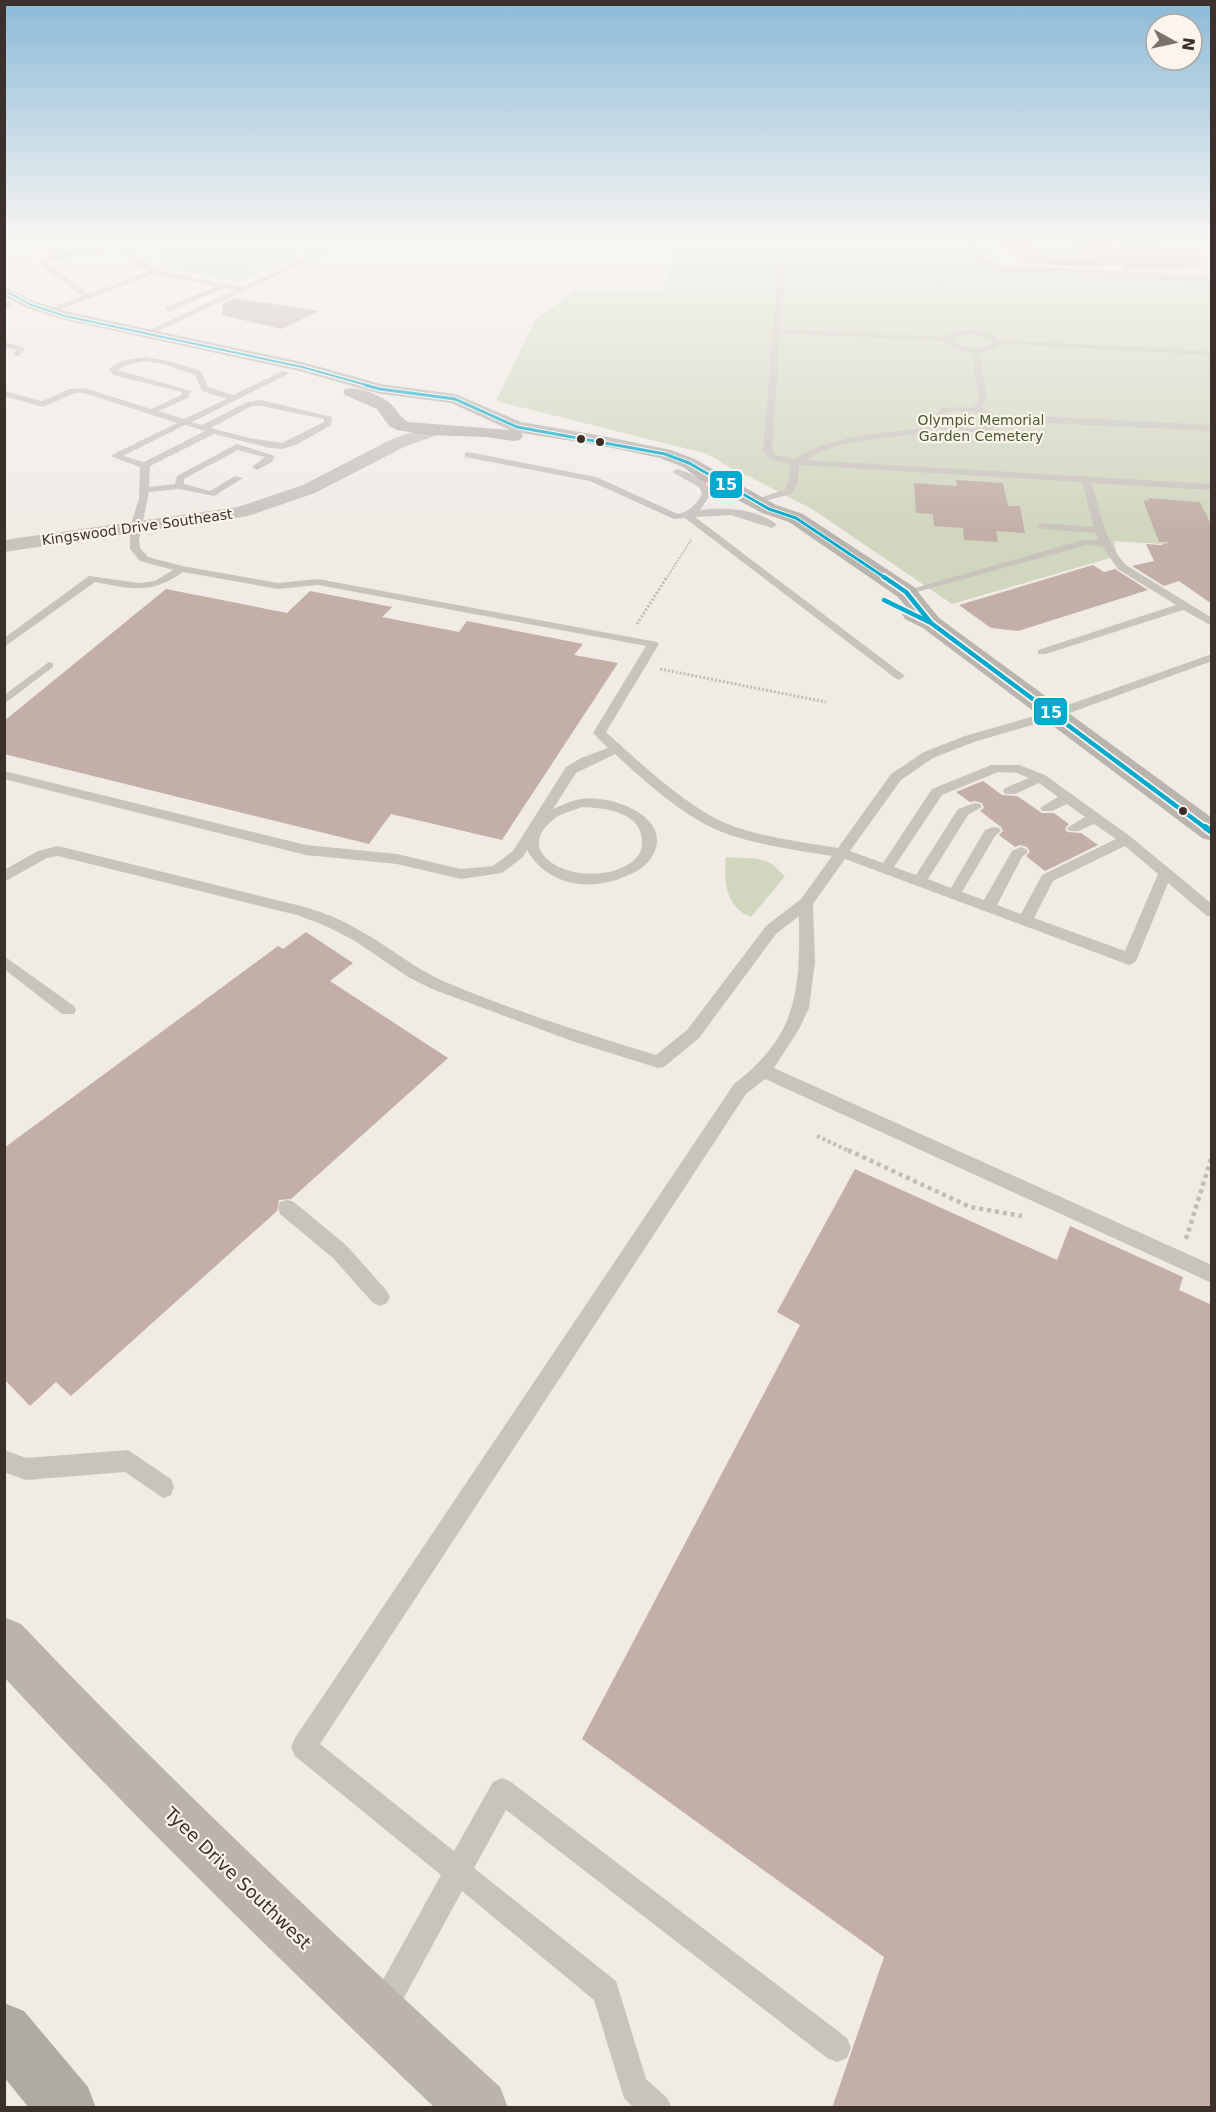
<svg xmlns="http://www.w3.org/2000/svg" width="1216" height="2112" viewBox="0 0 1216 2112" font-family="'DejaVu Sans',sans-serif">
  <style>
    .green { fill: #d1d6bf }
    .plaza { fill: #eee3d5 }
    .building { fill: #c3afa7 }
    .lines { fill: none; stroke-linecap: round; stroke-linejoin: round }
    .path-far4 { stroke: #c2bbb6; stroke-width: 1.5; stroke-dasharray: 1.5 1.5; stroke-linecap: butt }
    .path-far3 { stroke: #c2bbb6; stroke-width: 2; stroke-dasharray: 1.5 1.5; stroke-linecap: butt }
    .path-far2 { stroke: #c2bbb6; stroke-width: 3; stroke-dasharray: 2 2; stroke-linecap: butt }
    .path-far1 { stroke: #c2bbb6; stroke-width: 4; stroke-dasharray: 3 3; stroke-linecap: butt }
    .path { stroke: #c2bbb6; stroke-width: 4.5; stroke-dasharray: 4 4; stroke-linecap: butt }
    .lane { fill: #c9c3be; fill-rule: evenodd }
    .street { fill: #c9c3be; fill-rule: evenodd }
    .secondary { fill: #bab3ae; fill-rule: evenodd }
    .highway { fill: #afaaa4; fill-rule: evenodd }
    .bus-1-far3-casing { stroke: #fbf5ee; stroke-width: 4.5 }
    .bus-1-far2-casing { stroke: #fbf5ee; stroke-width: 5 }
    .bus-1-far1-casing { stroke: #fbf5ee; stroke-width: 8 }
    .bus-1-casing { stroke: #fbf5ee; stroke-width: 10 }
    .bus-1-far3 { stroke: #00a9ce; stroke-width: 2 }
    .bus-1-far2 { stroke: #00a9ce; stroke-width: 3 }
    .bus-1-far1 { stroke: #00a9ce; stroke-width: 4.5 }
    .bus-1 { stroke: #00a9ce; stroke-width: 6 }
    .bus-dot { fill: #3b302b; stroke: #fbf5ee; stroke-width: 2 }
    .labels { text-anchor: middle; dominant-baseline: central; stroke-width: 4.5; stroke-linejoin: round; paint-order: stroke }
    .far-park-label { font-size: 14px; fill: #4a5a2e; stroke: #fbf5ee }
    .far-street-label { font-size: 14px; fill: #3b302b; stroke: #fbf5ee }
    .near-street-label { font-size: 18px; fill: #3b302b; stroke: #fbf5ee }
    .line-badge { stroke: #fbf5ee; stroke-width: 2 }
    .badge-label { font-size: 16px; text-anchor: middle; font-weight: bold; fill: #fff }
  </style>
  <rect width="100%" height="100%" fill="#f0ebe5"/>
  <!-- green -->
  <path class="green" d="M248,237H308L296,243L298,254L271,267L203,255Z
    M683,237H984L991,267L1211,276V547L1114,541L1117,556L952,604L812,509L746,475L743,476L708,454L496,401L535,320L577,289L662,292Z
    M152,246L269,268L238,282L175,270L185,267L181,264L167,266L160,261L165,255Z
    M726,857C740,859 757,856 770,863C775,866 780,872 785,876L751,917C726,908 723,880 726,857Z"/>
  <!-- plaza -->
  <path class="plaza" d="M133,237H145L143,238L153,240L150,242L160,243L137,249L123,240L16,261L10,256L71,245L77,249Z"/>
  <!-- building -->
  <path class="building" d="M980,237H1028L1037,255L1085,261L1093,256L1086,249L1048,245L1047,242L1201,246V267L1135,269H1127L1121,265L1088,267L1031,264Z
    M235,298L319,311L282,329L221,315L223,303Z
    M956,480L1003,483L1008,506H1020L1025,533L996,531L998,542L964,540L963,528L934,526L933,514L916,513L914,483L957,486Z
    M1148,498L1200,502L1212,527V604L1179,581L1164,586L1132,566L1154,561L1146,544L1161,545L1170,542H1159L1143,500L1149,501Z
    M1093,565L1104,572L1115,569L1148,590L1018,631L991,628L959,605Z
    M166,589L287,613L310,591L392,607L382,617L459,632L467,621L583,644L574,655L618,663L502,840L391,814L369,844L4,754V721Z
    M983,781L1002,795L1017,796L1042,813H1054L1069,824L1065,828L1067,832L1081,833L1098,845L1045,871L1026,856L1030,852L1027,847L1020,845L1015,847L999,835L1003,831L1001,827L980,811L984,808L982,803L975,801L970,802L956,792Z
    M306,932L353,963L330,981L448,1058L291,1199L279,1200L277,1211L71,1396L56,1382L30,1406L4,1379V1148L278,946L283,949Z
    M855,1169L1057,1260L1070,1226L1183,1277L1179,1290L1212,1305V2108H832L884,1957L582,1739L800,1325L777,1312Z"/>
  <g class="lines">
    <!-- path-far4 -->
    <path class="path-far4" d="M822,237L847,245L893,273
      M148,245L200,255L245,237
      M201,255L253,264
      M12,259L25,257
      M799,261L900,275L934,284L951,295L980,304
      M13,262H25
      M852,267L867,266L873,261
      M938,285L968,287"/>
    <!-- path-far3 -->
    <path class="path-far3" d="M666,579L691,540"/>
    <!-- path-far2 -->
    <path class="path-far2" d="M637,624L667,577
      M660,669L826,702"/>
    <!-- path-far1 -->
    <path class="path-far1" d="M817,1136L851,1152"/>
    <!-- path -->
    <path class="path" d="M848,1150L970,1207L1022,1216
      M1186,1239L1212,1156"/>
    <!-- lane -->
    <path class="lane" d="M316,237H323L311,243L315,253L352,237H359L148,336L141,334L235,290L224,288L168,312L165,308L216,286L154,274L51,313L44,311L82,296L42,267L39,261L51,255L115,244L122,246L155,270L242,287L309,256L305,242ZM115,248L148,272L88,294L46,262Z
      M781,237H787L780,329L946,337C957,326 989,327 998,340L1212,351V355L1001,344L995,349L979,353L987,398L981,408L998,416L1019,415L1212,425V431L1000,421L998,427C980,435 967,432 949,429C940,428 926,433 917,434C878,439 838,439 805,460L1212,484V490L1091,483C1101,512 1104,541 1126,565L1212,618V626L1183,610L1046,654H1038V650L1176,605L1118,569L1102,546L1087,545L906,595L901,592L1083,540H1099L1096,533L1042,529L1037,526L1042,523L1094,527L1082,482L799,465L798,483L791,494L753,504V500L784,490L788,483L790,464L770,459L763,451L779,258L745,245L748,243L779,253ZM780,333L944,341L955,349L972,353L979,398L973,407L942,408L935,416L941,425C891,435 839,431 794,459L776,455L772,450ZM973,334L989,339L993,343C979,351 964,349 951,340L955,336ZM967,411L980,413L992,420L991,424C976,431 954,431 943,416L947,412Z
      M1034,237L1211,240L1212,244L1036,240Z
      M4,342L24,347L25,349L19,356H13L16,350L4,347Z
      M145,357L169,361L201,371L208,387L233,395L283,371L290,373L192,422L202,425L247,402L261,400L332,417L331,425L298,444L283,449L270,448L214,434L150,466L149,487L175,484L177,476L237,444L275,456L272,462L257,470L252,467L265,457L238,450L184,479V484L210,491L235,476L243,478L214,496L179,489L149,492L139,540L140,548L148,557L182,566L278,583L318,579L657,642L659,644L606,732C639,762 689,809 730,825C765,838 802,842 838,848L891,774L924,752L965,736L1048,712L1212,654V661L1056,718L974,742L933,758L901,780L850,851L883,863L932,789L991,765H1019L1045,775L1131,837L1212,904V917L1207,916L1168,883L1137,959L1134,963L1129,965L845,859L813,904L815,962L809,1008L799,1029L774,1068L1212,1265V1283L765,1079L746,1094L320,1744L454,1851L493,1782L502,1778L511,1782L847,2038L851,2048L847,2058L837,2062L827,2058L506,1810L474,1868L616,1981L646,2079L667,2098L672,2108H634L624,2098L594,2000L462,1891L394,2016L384,2020L374,2016L370,2006L374,1996L441,1875L295,1756L291,1747L295,1738L734,1084C798,1035 800,991 799,916L776,934L699,1038L664,1067L658,1068L572,1041L432,989L408,977L355,941L326,926L297,915L58,856L47,858L4,882V870L38,851L58,846L301,906C323,912 345,921 364,933C391,948 414,968 443,981C511,1010 584,1033 656,1055L687,1030L766,926L801,899L832,856C795,850 755,845 719,831C682,815 644,781 615,754L576,773L553,809C562,805 571,801 580,799C608,794 674,815 653,855C646,867 636,872 624,877C588,892 547,885 527,850L523,857L502,873L461,879L397,864L306,855L4,779V771L306,845L397,854L461,869L493,866L513,851L566,767L581,758L608,748L593,733L646,646L318,585L278,589L183,572C151,595 131,589 95,582L4,647V638L89,576L139,583L155,581L173,570L140,561L130,549V527L139,499L140,467L110,456L177,423L84,393H75L43,407L4,396V391L42,401L70,389L84,388L151,409L181,395L182,392L113,375L109,369L121,361ZM145,361L164,364L195,375L202,391L227,399L184,419L159,411L188,398L191,391L118,370L126,365ZM252,406H261L324,419V422L282,443L249,438L211,428ZM185,425L205,431L144,462L123,456ZM998,772L1017,773L1029,778L1005,788L1003,791L1005,794H1015L1039,783L1058,797L1040,808L1042,811H1052L1067,804L1085,817L1067,828L1069,831H1079L1094,824L1116,839L1042,875L1021,914L997,905L1022,857L1028,852L1026,849L1021,847L1012,851L984,900L962,892L995,836L1001,831L999,828L994,827L985,830L951,888L928,879L968,815L982,807L980,804L975,803L958,809L916,875L894,867L942,795ZM582,807C606,808 643,812 642,843C642,851 638,857 632,862C588,893 506,857 553,820C560,813 573,811 582,807ZM1125,846L1158,874L1125,951L1034,918L1053,881Z
      M468,452L596,477L678,514C689,512 697,504 702,494L699,487L672,472L677,469C690,473 709,479 711,494L700,510C725,507 757,508 777,525L772,528L731,515L695,517L905,676L899,680L895,678L685,518L674,519L590,481L465,457V453Z
      M49,662L53,663V667L4,704V695Z
      M4,956L74,1006L76,1010L74,1014H62L4,969Z
      M287,1200L294,1202L347,1246L387,1291L390,1297L387,1303L380,1306L373,1303L333,1258L280,1214L278,1208L280,1202Z
      M4,1450L26,1458L128,1450L171,1479L174,1487L171,1495L163,1498L125,1472L26,1480L4,1472Z"/>
    <!-- street -->
    <path class="street" d="M964,237H976L983,257L1000,265L1212,275V283L999,273C977,267 970,259 964,237Z
      M1030,237H1042L1046,247L1085,251L1091,255L1085,259L1037,253Z
      M1195,237L1212,238V247Z
      M8,301L15,305L4,310V302Z
      M434,425L442,430L440,434L404,447L315,493L248,516L4,552V540L238,507L303,485L392,439Z"/>
    <!-- secondary -->
    <path class="secondary" d="M4,286L34,301L69,312L302,362L381,384L455,394L521,422L603,436L671,450L695,459L776,505L803,514L914,587L939,618L1212,818V841L1202,838L923,628L905,619L902,614L908,609L898,597L789,522L762,513L701,480L683,467L660,458L603,446L521,433L523,436L520,440L514,441L486,437L427,435L397,430L389,426L377,409L345,395L343,392L345,389C357,386 377,394 387,401C396,406 398,417 408,422L510,430L451,403L380,394L299,371L60,319L24,307L4,296Z
      M4,1617L21,1624C174,1785 336,1937 500,2087L508,2108H435C288,1968 142,1826 4,1677Z"/>
    <!-- highway -->
    <path class="highway" d="M4,2003L24,2011L88,2087L96,2108H29L4,2077Z"/>
    <defs>
      <path id="bus-1-far3" d="M4,290L29,304L65,316L302,367L370,386"/>
      <path id="bus-1-far2" d="M365,385L380,389L455,399L517,427L665,454L689,463L769,509L796,518L887,579"/>
      <path id="bus-1-far1" d="M884,577L906,592L931,623
        M884,600L931,623L1207,829"/>
      <path id="bus-1" d="M1205,827L1212,832"/>
    </defs>
    <!-- bus-1-far3 casing -->
    <use href="#bus-1-far3" class="bus-1-far3-casing"/>
    <!-- bus-1-far2 casing -->
    <use href="#bus-1-far2" class="bus-1-far2-casing"/>
    <!-- bus-1-far1 casing -->
    <use href="#bus-1-far1" class="bus-1-far1-casing"/>
    <!-- bus-1 casing -->
    <use href="#bus-1" class="bus-1-casing"/>
    <!-- bus-1-far3 -->
    <use href="#bus-1-far3" class="bus-1-far3"/>
    <!-- bus-1-far2 -->
    <use href="#bus-1-far2" class="bus-1-far2"/>
    <!-- bus-1-far1 -->
    <use href="#bus-1-far1" class="bus-1-far1"/>
    <!-- bus-1 -->
    <use href="#bus-1" class="bus-1"/>
  </g>
  <!-- sky -->
  <linearGradient id="sky" x2="0" y2="1"><stop stop-color="#8bbad8"/><stop offset="0.45" stop-color="#f8f6f3"/><stop offset="1" stop-color="#f8f6f3" stop-opacity="0"/></linearGradient>
  <rect width="1216" height="532" fill="url(#sky)"/>
  <!-- markers -->
  <g class="bus-dot">
    <circle cx="581" cy="439" r="5"/>
    <circle cx="600" cy="442" r="5"/>
    <circle cx="1183" cy="811" r="5"/>
  </g>
  <g class="labels">
    <!-- far-park labels -->
    <g class="far-park-label">
      <text x="981" y="420">Olympic Memorial<tspan x="981" dy="16">Garden Cemetery</tspan></text>
    </g>
    <!-- far-street labels -->
    <g class="far-street-label">
      <text transform="translate(137 527) rotate(-8)">Kingswood Drive Southeast</text>
    </g>
    <!-- near-street labels -->
    <g class="near-street-label">
      <text transform="translate(238 1878) rotate(44)">Tyee Drive Southwest</text>
    </g>
  </g>
  <g class="line-badge">
    <rect x="709" y="470" width="34" height="29" rx="6" fill="#00a9ce"/>
    <rect x="1033" y="697" width="35" height="29" rx="6" fill="#00a9ce"/>
  </g>
  <g class="badge-label">
    <text x="726" y="490">15</text>
    <text x="1051" y="718">15</text>
  </g>
  <!-- border -->
  <rect width="1216" height="2112" fill="none" stroke="#3b302b" stroke-width="12"/>
  <!-- north arrow -->
  <g transform="translate(1174 42) rotate(98)"><circle r="28" fill="#fbf5ee" stroke="#aea6a0" stroke-width="1.5"/>
  <path d="M0-4.5L10 22L0 15L-10 22Z" fill="#7a716c"/>
  <text y="-9" font-size="16" font-weight="bold" text-anchor="middle" fill="#3b302b">N</text>
  </g>
</svg>
